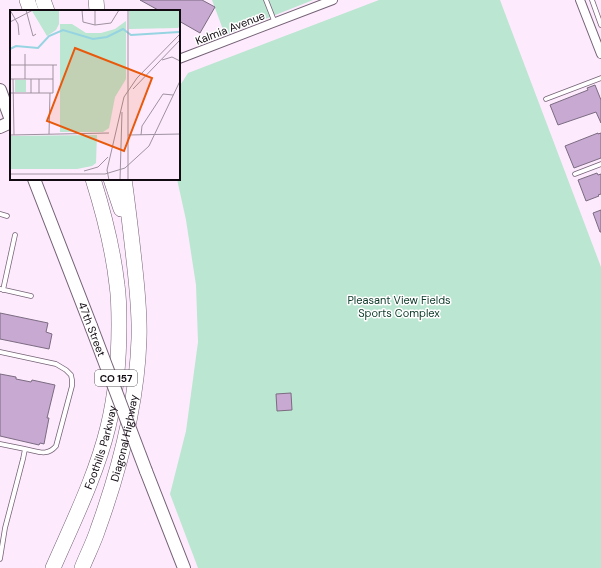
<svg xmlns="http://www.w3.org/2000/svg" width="601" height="568" viewBox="0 0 601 568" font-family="'DM Sans',sans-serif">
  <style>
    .green { fill: #bbe6d1 }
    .building { fill: #c8a9d2; stroke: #7b6b81 }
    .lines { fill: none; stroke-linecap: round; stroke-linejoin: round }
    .lane-casing { stroke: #746175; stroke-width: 5.5 }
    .street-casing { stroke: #746175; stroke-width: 10 }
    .secondary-casing { stroke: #746175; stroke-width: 14 }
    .highway-casing { stroke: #746175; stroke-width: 16 }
    .lane { stroke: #fff; stroke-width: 4 }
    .street { stroke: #fff; stroke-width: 8 }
    .secondary { stroke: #fff; stroke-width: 12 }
    .highway { stroke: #fff; stroke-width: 15 }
    .secondary-bridge-casing { stroke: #746175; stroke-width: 14; stroke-linecap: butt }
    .secondary-bridge { stroke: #fff; stroke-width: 12 }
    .labels { text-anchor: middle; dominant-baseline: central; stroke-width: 3; stroke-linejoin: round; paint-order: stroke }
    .shield { fill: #fff; stroke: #585458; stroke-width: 1 }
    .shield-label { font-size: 10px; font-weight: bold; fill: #110a11 }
    .street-label { font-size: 11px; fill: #110a11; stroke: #fff }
    .park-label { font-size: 11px; fill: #0c3928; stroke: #fff }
    .inset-river { fill: none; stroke: #96d4e1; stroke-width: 2 }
    .inset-road { fill: none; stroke: #9f919f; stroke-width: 1 }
    .view { fill: #e8590c; fill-opacity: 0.15; stroke: #e8590c; stroke-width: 2 }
    .inset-edge { fill: none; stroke: #110a11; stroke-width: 2 }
  </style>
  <rect width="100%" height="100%" fill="#fdebfd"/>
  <!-- green -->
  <path class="green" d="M212,0H313L225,35Z
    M379,0H500L601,267V568H198L170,494L186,431L198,342L196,285L186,220L177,179H179V87L188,73Z"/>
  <!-- building -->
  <path class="building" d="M140,0H202L215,7L200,33L179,21V11H160Z
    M595,85L601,100V123L596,112L558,125L550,105L588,90L587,88Z
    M598,133V134L601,133V158L574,168L565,146Z
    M597,173L598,175L601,174V194L598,195L599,196L586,201L578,180Z
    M601,210V232H600L593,213Z
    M0,313L48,323L46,332L52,334L49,349L0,339Z
    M0,374L16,377V379L31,382L32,380L55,385L47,418H49L44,444L40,443L39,445L0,436Z
    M291,393L292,410L277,411L276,394Z"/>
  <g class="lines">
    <defs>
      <path id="lane" d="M266,0L275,23
        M592,0L601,25
        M546,99L601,78
        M575,174L601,164
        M0,214L7,216
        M0,289L31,296
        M3,290L15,235
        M0,352L56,364L66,370L71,375L72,380V386L56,446C47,457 37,451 25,449
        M0,444L25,449L23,459L5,528L0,559"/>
      <path id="street" d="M580,0L601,54
        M179,59L333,0"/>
      <path id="secondary" d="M0,90L11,120
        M0,127L11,122
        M34,179L91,326
        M146,471L184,568"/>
      <g id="highway">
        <path d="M27,0L31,11"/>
        <path d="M43,0L47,11"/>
        <path d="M96,0L97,11"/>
        <path d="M111,179L121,209"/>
        <path id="s1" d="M53,568C73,522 96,476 108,427C116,394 119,359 119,325C119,312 119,298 117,285C113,249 104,214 93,179"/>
        <path id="s2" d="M82,568C87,555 94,542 98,529C120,468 137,404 139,339C140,313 137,287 134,260C131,233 128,206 124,179"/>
      </g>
    </defs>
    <!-- lane casing -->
    <use href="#lane" class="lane-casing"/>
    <!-- street casing -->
    <use href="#street" class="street-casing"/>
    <!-- secondary casing -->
    <use href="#secondary" class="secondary-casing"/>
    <!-- highway casing -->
    <use href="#highway" class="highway-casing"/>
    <!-- lane -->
    <use href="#lane" class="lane"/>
    <!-- street -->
    <use href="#street" class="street"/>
    <!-- secondary -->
    <use href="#secondary" class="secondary"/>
    <!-- highway -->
    <use href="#highway" class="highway"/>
    <defs>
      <path id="secondary-bridge" d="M91,326L146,471"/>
    </defs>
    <!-- secondary-bridge casing -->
    <use href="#secondary-bridge" class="secondary-bridge-casing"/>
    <!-- secondary-bridge -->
    <use href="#secondary-bridge" class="secondary-bridge"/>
  </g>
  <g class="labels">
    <!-- shield labels -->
    <rect class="shield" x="95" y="370" width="42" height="16" rx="3"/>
    <g class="shield-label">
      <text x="116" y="378">CO 157</text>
    </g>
    <!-- street labels -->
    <g class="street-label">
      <text transform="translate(230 28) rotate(-21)">Kalmia Avenue</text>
      <text transform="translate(92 329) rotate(69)">47th Street</text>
      <text stroke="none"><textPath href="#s2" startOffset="137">Diagonal Highway</textPath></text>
      <text stroke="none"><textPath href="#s1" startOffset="130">Foothills Parkway</textPath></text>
    </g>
    <!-- park labels -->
    <g class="park-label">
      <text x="399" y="300">Pleasant View Fields<tspan x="399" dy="13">Sports Complex</tspan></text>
    </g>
  </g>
  <!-- overview -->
  <g transform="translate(10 10)">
    <rect width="170" height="170" fill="#fdebfd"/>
    <path d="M49,0V14L46,20L37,26L22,1ZM119,0H170V16L168,18L119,19ZM116,11V69L105,87L99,118L93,122H50V14H62L76,23H91L105,19ZM5,70H16V82H5ZM87,125L86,153L82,156L67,159H1V126Z" fill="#bbe6d1"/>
    <path class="inset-river" d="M0,39L6,36L28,38L39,26L53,20L83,29L97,27L113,19L121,25L169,22"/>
    <path class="inset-road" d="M0,0L8,14L9,25M16,0L23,26L26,24M72,0L73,12L85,15L101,13L109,0M118,0V170M0,12L23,0M85,15V0M15,44V69M152,50L162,47L170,51M0,55H47M0,69H43M3,69L4,125M21,69V83M29,69V83M123,79L170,30M0,83H43V55M39,124L40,83M0,125L99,123M118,125L170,124M131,125L132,116L153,84L163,85M74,161L88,157L98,147M0,164H95L115,158L139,136L170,71M99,170L97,160L114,87L127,68L170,24M110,170L112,102"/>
    <path class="view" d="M65,38L142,68L114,141L37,111Z"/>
    <rect width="170" height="170" class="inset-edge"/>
  </g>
</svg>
